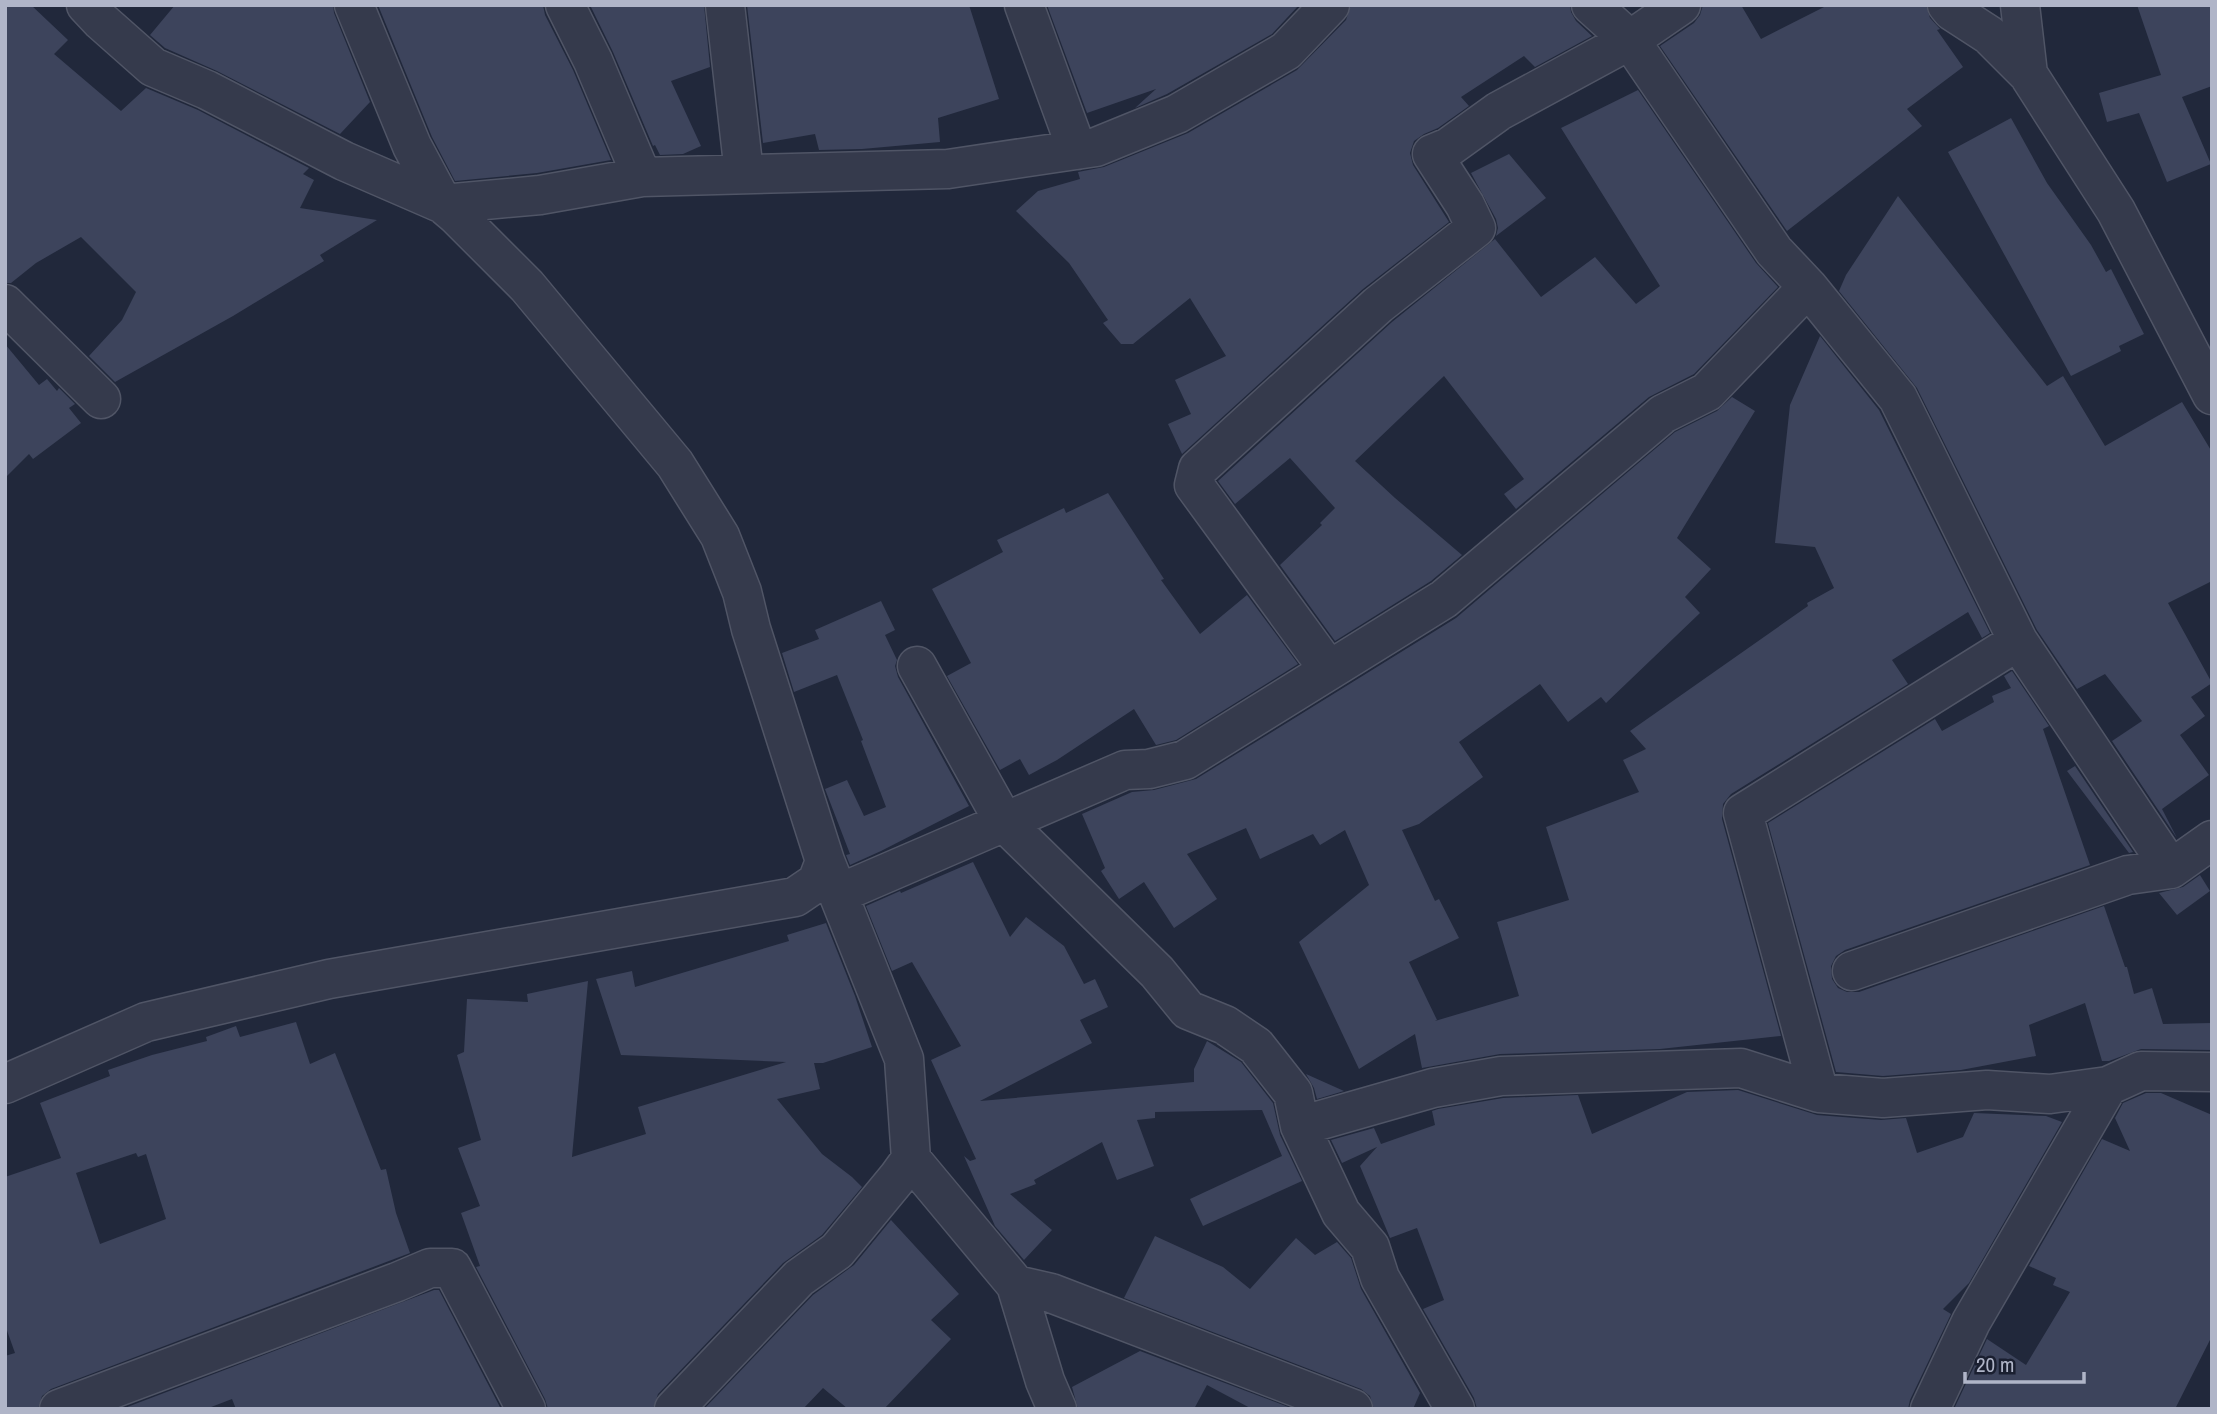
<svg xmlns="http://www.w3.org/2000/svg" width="2217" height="1414" viewBox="0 0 2217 1414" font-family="'Archivo Narrow',sans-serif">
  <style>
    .building { fill: #3d445c; fill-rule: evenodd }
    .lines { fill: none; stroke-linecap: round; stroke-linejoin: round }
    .street-casing { stroke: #505566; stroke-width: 41 }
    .street { stroke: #353a4c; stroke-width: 38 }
  </style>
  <rect width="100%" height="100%" fill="#21283b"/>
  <!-- building -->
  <path class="building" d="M5,5H31L68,40L54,54L121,111L146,88L198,110L309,168L303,174L314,180L300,208L377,220L320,255L324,261L233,316L115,382L89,356L122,320L136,292L81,237L36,263L11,283H5Z
    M175,5H333L334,13L370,102L340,134L217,71L165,48L150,35Z
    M378,5H543L545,15L573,70L611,160L537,173L455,181L432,137Z
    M590,5H704L710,67L671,81L701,146L683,154L660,155L655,145L653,146L613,52Z
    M747,5H969L999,99L938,118L940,142L862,149L819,150L815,134L763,143Z
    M1047,5H1299L1272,34L1167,94L1135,108L1156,89L1087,113Z
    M1351,5H1570L1571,12L1576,21L1592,36L1535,67L1524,56L1461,97L1469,106L1438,128L1424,134L1414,141L1410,153L1413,165L1449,222L1363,289L1182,454L1168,424L1191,414L1175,380L1226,356L1190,298L1133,344H1121L1103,323L1108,320L1069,263L1016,211L1038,191L1080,179L1078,172L1104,167L1188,133L1297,70L1346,20Z
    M1703,5H1741L1761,39L1828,5H1926L1930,18L1940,29L1937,30L1963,67L1907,109L1922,126L1787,231L1660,46L1694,23L1700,15Z
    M2137,5H2212V86L2182,97L2211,164L2167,182L2139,113L2107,122L2099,93L2161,75Z
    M1638,90L1756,263L1778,287L1694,374L1649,397L1516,509L1504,494L1524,479L1444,376L1355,461L1395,498L1462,555L1431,581L1335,641L1280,565L1322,525L1320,523L1335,508L1290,458L1235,504L1218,481L1392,322L1495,239L1541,297L1595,257L1636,304L1660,286L1561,128Z
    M2011,118L2047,183L2091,245L2106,272L2111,269L2144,334L2119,346L2121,351L2071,376L1948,152Z
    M1509,154L1546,198L1496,236L1498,228L1496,219L1471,173Z
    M1898,196L2047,386L2063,376L2105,446L2182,402L2212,452V581L2168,603L2212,683L2191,697L2205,716L2180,735L2209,775L2162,809L2177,838L2112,741L2142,721L2105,674L2077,689L2037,630L1917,388L1839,291L1846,275Z
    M1820,336L1879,410L1990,633L1982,638L1968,612L1892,660L1908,684L1731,794L1723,804L1722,819L1781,1036L1660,1049L1500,1054L1422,1068L1415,1034L1359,1069L1299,942L1369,885L1345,830L1320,845L1313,834L1260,859L1246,828L1187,854L1217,899L1174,928L1144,882L1119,899L1101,871L1105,868L1082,814L1132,792L1154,790L1196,779L1456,618L1675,432L1717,411L1732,397L1755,411L1677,538L1711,569L1685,597L1700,613L1606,703L1601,697L1568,722L1540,684L1459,742L1483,777L1419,824L1402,830L1435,901L1439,899L1459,938L1409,962L1437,1020L1435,1021L1519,996L1497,922L1569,900L1546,827L1639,792L1623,760L1646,749L1630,731L1808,606L1807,603L1834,588L1815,547L1775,543L1790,405Z
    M5,344L39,385L47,379L57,391L59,388L75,404L69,408L81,423L33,459L29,454L5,478Z
    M1108,493L1164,579L1161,580L1200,634L1247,595L1298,664L1176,740L1156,745L1134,709L1057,760L1029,775L1020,759L1000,770L947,676L971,663L932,589L1003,552L997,540L1064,508L1066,513Z
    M881,601L895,630L885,635L897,660L895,666L898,677L969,806L881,851L850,865L846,855L850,854L825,789L847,780L864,816L886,807L861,741L863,740L837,675L794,692L782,653L819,639L815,630Z
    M2012,671L2049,726L2043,729L2090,865L1845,950L1836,956L1831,966L1832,979L1838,988L1847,992H1859L2104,906L2125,967H2127L2134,994L2152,988L2163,1024L2212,1023V1050L2141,1049L2109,1061H2102L2085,1003L2029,1025L2036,1056L1961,1070L1883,1076L1836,1072L1768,823L1935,719L1942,731L1994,702L1992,696L2011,688L2004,676Z
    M2075,766L2133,852L2129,853L2067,771Z
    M973,862L1010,937L1026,917L1064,946L1084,984L1095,979L1108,1007L1080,1020L1092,1043L980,1101L1194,1082V1069L1207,1041L1241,1062L1273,1103L1280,1135L1302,1181L1203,1226L1190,1199L1282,1156L1262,1110L1155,1112V1118L1137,1120L1154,1166L1117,1180L1102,1142L1034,1180L1036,1184L1010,1194L1052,1230L1024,1260L995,1226L964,1156L970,1161L976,1159L931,1060L961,1046L912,962L892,971L866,906L900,891L901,893Z
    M2200,875L2210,891L2177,915L2159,893L2183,887Z
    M826,923L855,996L872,1047L823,1063H814L820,1089L777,1099L822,1154L852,1177L862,1187L822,1235L783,1263L658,1394L653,1409H548L545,1399L476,1267L480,1266L461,1213L480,1206L458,1148L481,1140L457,1055L464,1052L467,999L528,1002L527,994L588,981L572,1157L646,1134L638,1107L786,1062L621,1055L596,979L632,971L635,987L789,941L787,935Z
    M296,1022L310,1064L335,1053L381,1170L386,1169L396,1213L410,1253L51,1389L42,1396L38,1409H5V1356L15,1353L5,1325V1177L61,1158L40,1103L110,1076L108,1070L152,1055L207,1041L206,1037L236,1026L240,1037ZM136,1153L138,1157L146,1154L166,1219L100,1244L76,1173Z
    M1306,1074L1344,1091L1317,1099L1314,1088Z
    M1738,1090L1817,1115L1881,1120L1906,1118L1917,1153L1963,1137L1974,1113L2046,1116L2062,1122L1969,1283L1943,1309L1951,1314L1910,1400L1908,1409H1477L1474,1398L1423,1309L1444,1300L1417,1228L1390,1238L1360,1166L1377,1147L1342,1163L1331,1140L1374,1128L1381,1144L1435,1125L1432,1111L1438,1109L1503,1098L1578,1095L1592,1134L1687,1092Z
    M2146,1093H2161L2212,1115V1336L2175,1409H1954L1987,1339L2026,1365L2070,1292L2053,1285L2056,1278L2029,1266L2102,1139L2130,1151L2115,1118L2123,1103Z
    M891,1220L959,1294L931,1320L951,1339L884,1409H848L823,1388L803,1409H704L813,1295L854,1265Z
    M1155,1236L1223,1267L1250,1289L1296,1238L1315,1255L1337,1242L1351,1258L1361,1289L1420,1393L1413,1409H1374L1370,1396L1361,1389L1124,1298Z
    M434,1290H439L501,1409H236L232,1399L206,1409H122Z
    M1140,1351L1291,1408L1252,1409L1207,1385L1194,1409H1078L1072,1387Z"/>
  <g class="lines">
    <defs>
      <path id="street" d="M86,5L101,21L153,67L207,90L344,161L443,204L456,215L527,286L675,464L720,536L742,592L751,629L825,861L904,1059L911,1159L1016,1285L1045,1381L1057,1409
        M354,5L412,146L443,204
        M565,5L593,61L642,177
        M725,5L744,173
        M1024,5L1077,150
        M1591,5L1630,40L1774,251L1808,287L1898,398L2018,641L2171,869
        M1947,5L1952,11L1989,35L2028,74L2116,211L2212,395
        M2020,5L2028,74
        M443,204L540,195L642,177L948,169L1096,147L1177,114L1286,51L1330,5
        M5,304L101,399
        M917,666L1004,822L1157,972L1188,1010L1225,1025L1256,1046L1293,1093L1300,1126L1341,1213L1370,1247L1380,1278L1455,1409
        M1329,670L1194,485L1198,469L1378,305L1476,228L1465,205L1432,154L1449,147L1499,111L1630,40L1681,5
        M838,894L1125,770L1149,769L1185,760L1444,599L1663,414L1707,392L1808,287
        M1852,971L2128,875L2171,869L2212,840
        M5,1084L146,1022L329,979L795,897L817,882L825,861
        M1819,1093L1743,813L2018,641
        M1300,1126L1433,1088L1501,1076L1741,1068L1819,1093L1883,1098L1987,1090L2050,1094L2108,1086L2141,1071L2212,1072
        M1016,1285L1051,1293L1353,1409
        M59,1409L397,1282L430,1268H452L526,1409
        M674,1409L799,1278L837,1251L898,1177L911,1159
        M1930,1409L1971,1322L2108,1086"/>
    </defs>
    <!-- street casing -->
    <use href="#street" class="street-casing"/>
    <!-- street -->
    <use href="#street" class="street"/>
  </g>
  <!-- border -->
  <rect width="2217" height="1414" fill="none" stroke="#b0b5c8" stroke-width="14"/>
  <!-- scale -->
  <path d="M1965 1372v10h119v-10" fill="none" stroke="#b0b5c8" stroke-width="3.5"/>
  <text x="1976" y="1372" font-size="21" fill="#b0b5c8" stroke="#1a1f30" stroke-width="5" paint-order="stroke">20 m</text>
</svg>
